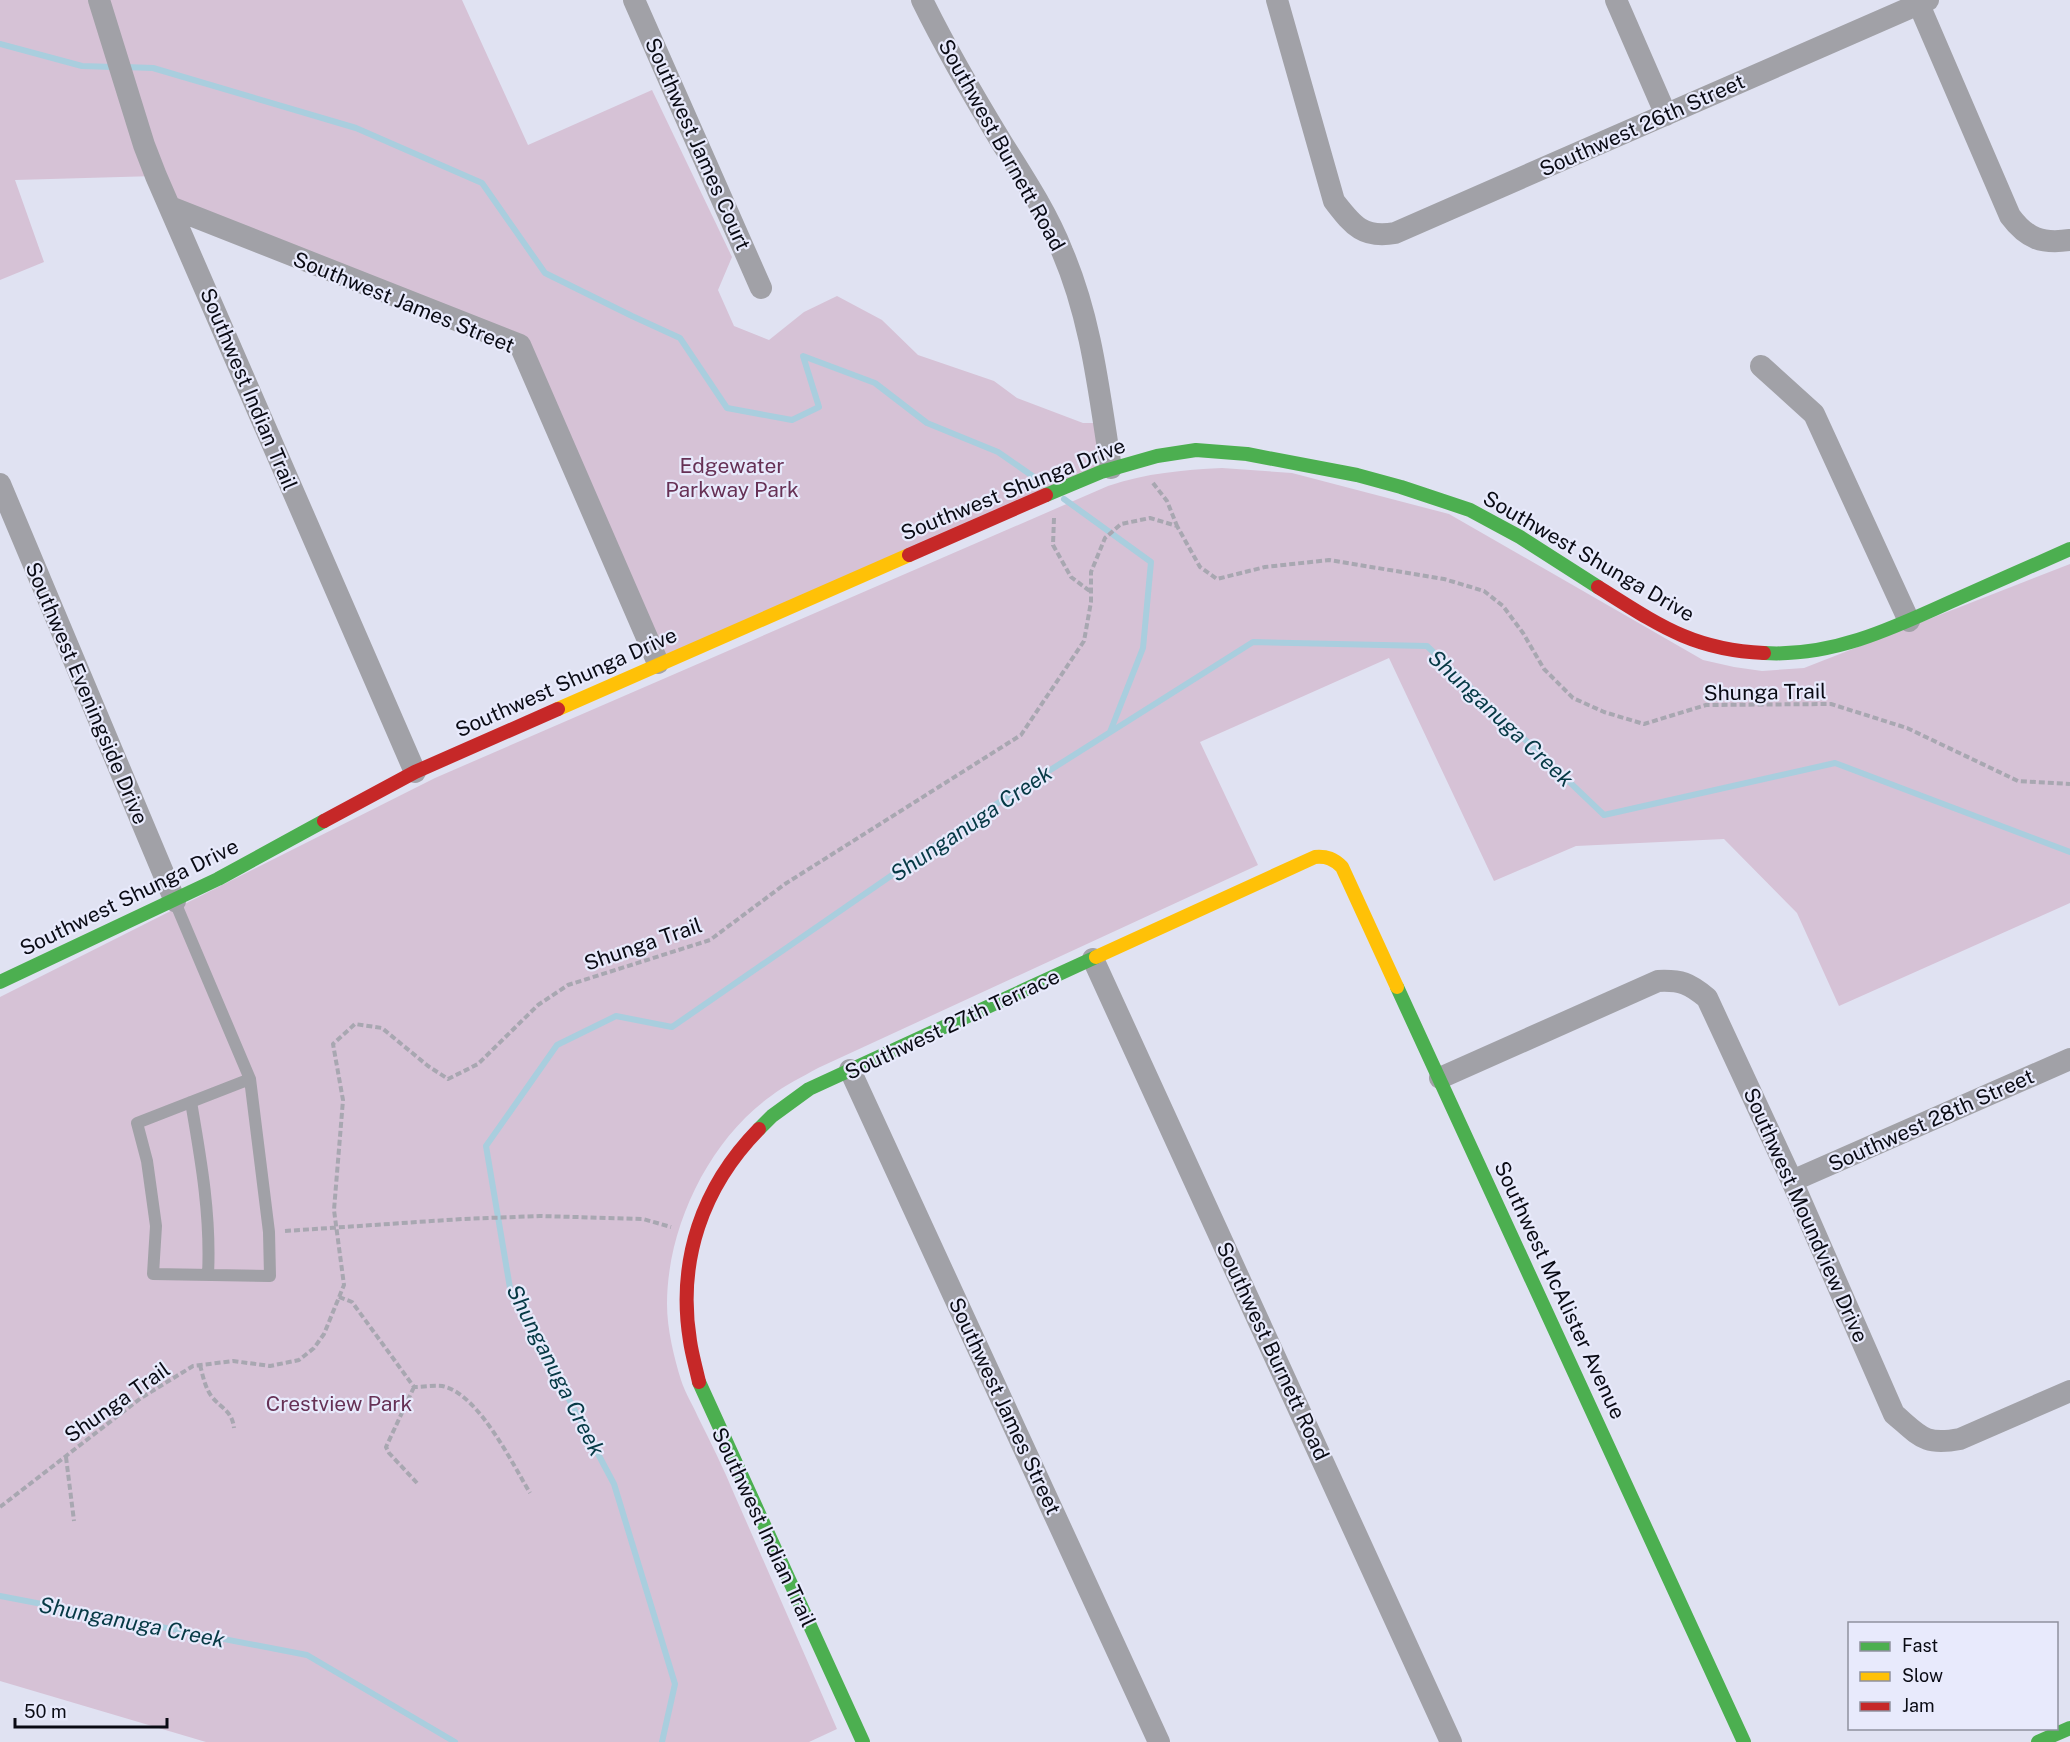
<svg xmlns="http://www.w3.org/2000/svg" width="2070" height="1742" viewBox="0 0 2070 1742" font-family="'Public Sans',sans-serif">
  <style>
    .green { fill: #d6c2d6 }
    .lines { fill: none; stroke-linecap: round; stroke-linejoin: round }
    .stream { stroke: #a9cede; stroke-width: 6 }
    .path { stroke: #a8a7b1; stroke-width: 4; stroke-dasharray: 6 3; stroke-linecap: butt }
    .lane { stroke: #a1a1a7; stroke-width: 12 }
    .street { stroke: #a1a1a7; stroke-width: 22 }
    .fast { stroke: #4caf50; stroke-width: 14 }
    .slow { stroke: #ffc107; stroke-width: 14 }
    .jam { stroke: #c62828; stroke-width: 14 }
    .labels { text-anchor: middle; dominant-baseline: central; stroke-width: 4.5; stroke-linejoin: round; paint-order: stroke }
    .street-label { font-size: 21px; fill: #0a0b14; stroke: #e8eafc }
    .park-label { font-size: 21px; fill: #663155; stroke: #e8eafc }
    .water-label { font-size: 22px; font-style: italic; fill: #063945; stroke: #e8eafc }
  </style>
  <rect width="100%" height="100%" fill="#e0e2f2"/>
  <!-- green -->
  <path class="green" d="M0,0H462L528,145L652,90L732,257L718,290L734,326L769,340L804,312L837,296L882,320L918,355L994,381L1017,398L1083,423H1104L1111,468L658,663L520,345L170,207L156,176L15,180L44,262L0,280Z
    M1222,468L1292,473L1449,514L1703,660L1734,667L1762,671L1804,668L2070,564V903L1839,1006L1797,913L1724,839L1576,846L1494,881L1389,658L1200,742L1258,865L818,1068C802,1077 785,1085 771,1096C708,1141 667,1228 667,1304C667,1329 674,1357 681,1380C685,1393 693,1405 698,1417C711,1443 724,1469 735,1496C769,1573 803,1651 837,1729L809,1742H206L0,1681V997L435,778L1108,486C1147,473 1182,470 1222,468Z"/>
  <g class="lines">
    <!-- stream -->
    <path class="stream" d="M0,44L82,66L113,67
      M124,67L153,68L356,128L482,183L545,273L632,316L680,338L727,408L792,420L819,407L803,356L875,383L927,423L998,452L1044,484
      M1064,499L1151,562L1143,648L1110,732
      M0,1596L307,1655L455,1742
      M662,1742L675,1684L614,1484L510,1288L486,1146L557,1045L616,1016L672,1027L979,815L1253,642L1427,646L1604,815L1835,763L2070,852"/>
    <!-- path -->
    <path class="path" d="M1153,483L1167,501L1177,526
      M1054,518L1053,545L1071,577L1091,592
      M285,1231L462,1219L540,1216L643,1219L671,1227
      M339,1297L352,1302L414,1387C423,1387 433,1385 442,1386C478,1393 512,1463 530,1493
      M200,1365C203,1376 205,1388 212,1397C222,1409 232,1411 234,1428
      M414,1387L386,1447L389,1453L417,1483
      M66,1457L74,1521
      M0,1507L141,1398L193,1366L233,1361L270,1366L299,1360L314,1348L324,1334L344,1285L334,1210L343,1100L333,1044L355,1024L382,1028L428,1066L448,1079L478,1064L538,1005L568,985L710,940L785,884L1021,735L1084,641L1091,602V572L1105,538L1121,524L1150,518L1177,526L1200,567L1217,579L1265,567L1329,560L1444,579L1484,591L1503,606L1523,633L1544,669L1573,698L1604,712L1644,724L1706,705L1831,704L1907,728L2018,781L2070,784"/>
    <!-- lane -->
    <path class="lane" d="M175,902L250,1079L269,1232L270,1276L153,1274L156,1226L147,1161L137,1123L250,1079
      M191,1102C201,1160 211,1216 208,1275"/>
    <!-- street -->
    <path class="street" d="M99,0L144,145L156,176L415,772
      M634,0L761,288
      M922,0C946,49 974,97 1002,143C1024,178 1047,213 1062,251C1092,321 1099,393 1111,468
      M1277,0L1334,201C1352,224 1362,239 1395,233L1928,0
      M1616,0L1666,115
      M1917,0L2010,216C2027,239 2042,244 2070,240
      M170,207L520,345L658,663
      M1761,366L1814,414L1909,621
      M0,484L175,901
      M1093,959L1451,1742
      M850,1070L1159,1742
      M1440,1078L1658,981C1681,980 1689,983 1707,998L1792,1181L1894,1414C1920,1436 1924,1446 1960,1439L2070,1391
      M1792,1181L2070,1059"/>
    <!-- fast -->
    <path class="fast" d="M1046,495L1101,472L1157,456L1196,450L1247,454L1357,475L1401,487L1470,510L1520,537L1598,587
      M1764,653C1830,657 1889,630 1948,603C1989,585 2029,567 2070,549
      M0,982L218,879L324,821
      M1397,987L1744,1742
      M759,1129L772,1116L809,1089L1096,957
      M699,1382L863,1742
      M2038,1742L2070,1728"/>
    <!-- slow -->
    <path class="slow" d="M558,709L909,555
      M1096,957L1315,857C1327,856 1334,859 1342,867L1397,987"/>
    <!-- jam -->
    <path class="jam" d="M909,555L1046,495
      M1598,587C1657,624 1692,650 1764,653
      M324,821L415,772L558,709
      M699,1382C696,1368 692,1355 690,1341C677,1261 702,1187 759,1129"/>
  </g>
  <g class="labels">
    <!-- street labels -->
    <g class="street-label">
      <text transform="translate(1642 125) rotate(-24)">Southwest 26th Street</text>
      <text transform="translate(698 144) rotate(66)">Southwest James Court</text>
      <text transform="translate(1002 145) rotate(61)">Southwest Burnett Road</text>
      <text transform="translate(404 302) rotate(22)">Southwest James Street</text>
      <text transform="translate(249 389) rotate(67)">Southwest Indian Trail</text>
      <text transform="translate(1013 489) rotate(-22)">Southwest Shunga Drive</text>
      <text transform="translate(1589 556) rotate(30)">Southwest Shunga Drive</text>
      <text transform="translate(566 682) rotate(-24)">Southwest Shunga Drive</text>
      <text transform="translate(1765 692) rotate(-1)">Shunga Trail</text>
      <text transform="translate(87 693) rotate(67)">Southwest Eveningside Drive</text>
      <text transform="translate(129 897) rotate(-26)">Southwest Shunga Drive</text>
      <text transform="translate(643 944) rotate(-19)">Shunga Trail</text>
      <text transform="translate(952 1024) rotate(-25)">Southwest 27th Terrace</text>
      <text transform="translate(1931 1120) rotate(-24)">Southwest 28th Street</text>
      <text transform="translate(1806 1215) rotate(66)">Southwest Moundview Drive</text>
      <text transform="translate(1560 1290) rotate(65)">Southwest McAlister Avenue</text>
      <text transform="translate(1273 1351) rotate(65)">Southwest Burnett Road</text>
      <text transform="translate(117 1402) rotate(-35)">Shunga Trail</text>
      <text transform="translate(1005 1406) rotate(65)">Southwest James Street</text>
      <text transform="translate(764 1527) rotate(65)">Southwest Indian Trail</text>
    </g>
    <!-- park labels -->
    <g class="park-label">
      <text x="732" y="465">Edgewater<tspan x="732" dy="24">Parkway Park</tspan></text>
      <text x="339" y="1403">Crestview Park</text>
    </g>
    <!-- water labels -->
    <g class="water-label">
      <text transform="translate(1501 718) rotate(43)">Shunganuga Creek</text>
      <text transform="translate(971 823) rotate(-34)">Shunganuga Creek</text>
      <text transform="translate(556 1370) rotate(63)">Shunganuga Creek</text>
      <text transform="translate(132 1622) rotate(11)">Shunganuga Creek</text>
    </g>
  </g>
  <!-- legend -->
  <rect x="1848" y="1622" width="210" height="108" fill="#e8eafc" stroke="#8f919f" stroke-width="1.5"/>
  <rect x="1860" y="1642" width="30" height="9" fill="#4caf50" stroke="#8f919f" stroke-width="1.5"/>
  <text x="1902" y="1652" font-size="18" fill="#0a0b14">Fast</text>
  <rect x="1860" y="1672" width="30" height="9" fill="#ffc107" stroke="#8f919f" stroke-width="1.5"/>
  <text x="1902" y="1682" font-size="18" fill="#0a0b14">Slow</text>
  <rect x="1860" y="1702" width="30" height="9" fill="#c62828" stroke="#8f919f" stroke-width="1.5"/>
  <text x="1902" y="1712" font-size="18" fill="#0a0b14">Jam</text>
  <!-- scale -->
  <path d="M15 1718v9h152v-9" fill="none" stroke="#0a0b14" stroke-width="3"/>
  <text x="24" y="1718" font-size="18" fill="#0a0b14" stroke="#e8eafc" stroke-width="4.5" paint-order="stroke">50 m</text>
</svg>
